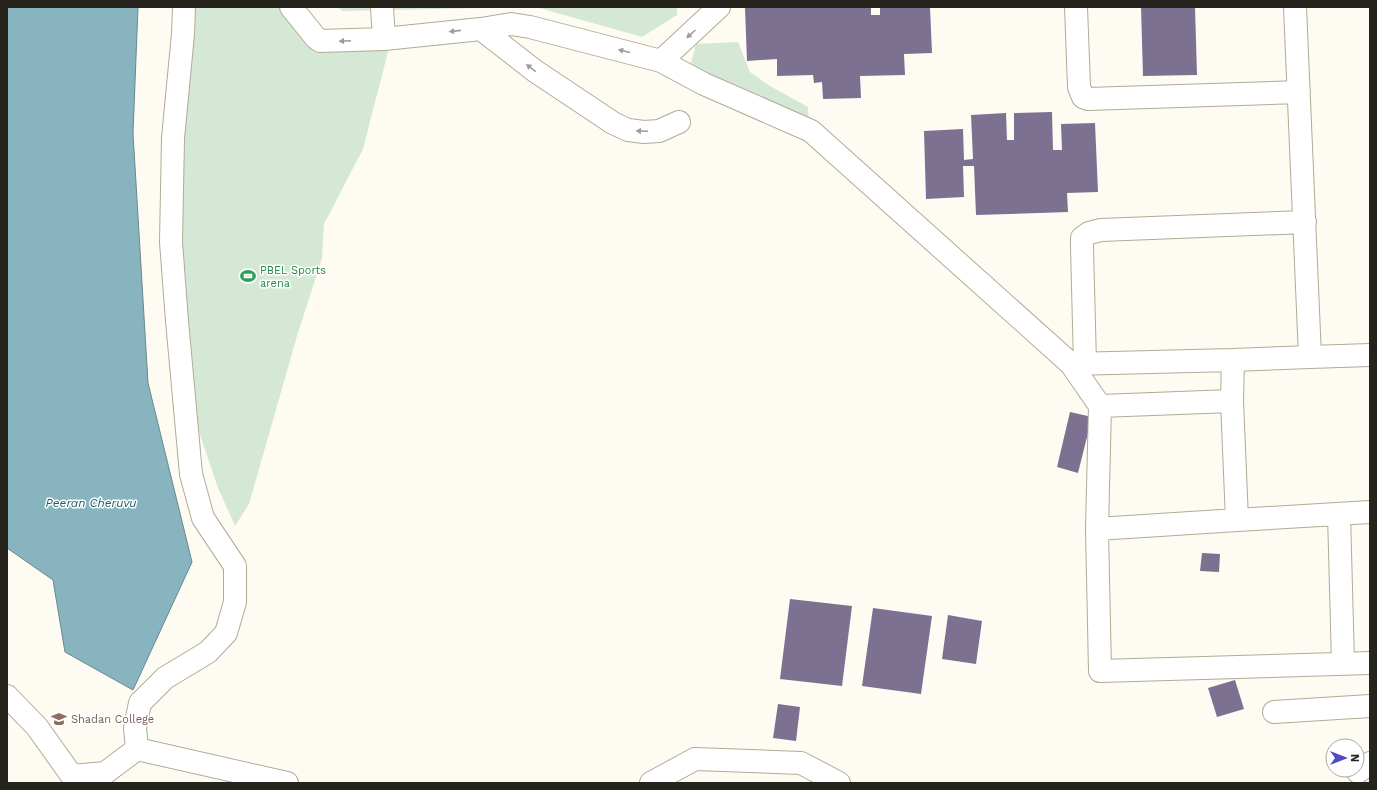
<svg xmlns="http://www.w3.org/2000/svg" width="1377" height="790" viewBox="0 0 1377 790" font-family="'Work Sans',sans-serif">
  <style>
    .green { fill: #d5e8d6 }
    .water { fill: #87b4be; stroke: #6a888d }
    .building { fill: #7c7191 }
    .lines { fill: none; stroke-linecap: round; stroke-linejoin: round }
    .street-casing { stroke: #b1aa97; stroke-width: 24 }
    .street { stroke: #fff; stroke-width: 22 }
    .oneway { fill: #9d9c98 }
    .labels { text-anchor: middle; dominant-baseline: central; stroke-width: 3; stroke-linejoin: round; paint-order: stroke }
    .leisure-label { font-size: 11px; fill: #27864d; stroke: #fff; text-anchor: start }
    .education-label { font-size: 11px; fill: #785e54; stroke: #fff; text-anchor: start }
    .water-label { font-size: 12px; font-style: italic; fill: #205e69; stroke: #fff }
  </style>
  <rect width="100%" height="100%" fill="#fefbf3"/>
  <!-- green -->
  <path class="green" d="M186,7H298L322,42L389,48L363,149L324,224L322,258L297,336L249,504L235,526L218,488L192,411L180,302Z
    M338,7H677V15L642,37L536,7L342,11Z
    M738,42L750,72L770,86L808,107L809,121L692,72L691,63L696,44Z"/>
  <!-- water -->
  <path class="water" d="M7,7H138L133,133L148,383L192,562L133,690L65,652L53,580L7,548Z"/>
  <!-- building -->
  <path class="building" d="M773,7H871V15H880V7H930L932,53L904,54L905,75L860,76L861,98L823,99L822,82L814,83L813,75L777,76V59L747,61L745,8Z
    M1141,7H1195L1197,75L1143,76Z
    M1052,112L1053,150H1062L1061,124L1095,123L1098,192L1067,193L1068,212L976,215L974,166H963L964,197L926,199L924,131L963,129L964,160L973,159L971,115L1006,113L1007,140H1014V113Z
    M1070,412L1092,417L1078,473L1057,467Z
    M1202,553L1220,554L1219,572L1200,571Z
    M790,599L852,606L842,686L780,679Z
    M873,608L932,616L921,694L862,686Z
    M948,615L982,621L976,664L942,659Z
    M1235,680L1244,709L1217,717L1208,688Z
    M778,704L800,707L796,741L773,738Z"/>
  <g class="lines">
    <defs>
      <path id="street" d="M291,7L316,38L320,41L384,39
        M382,7L384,39L481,29L511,24L530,27L661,61L704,84L811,131L1071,364L1100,406L1232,401L1237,520L1097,529L1100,406
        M1076,7L1079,87L1083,97L1088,99L1299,92
        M1295,7L1310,357L1370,355
        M481,29L535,71L613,123L628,130L644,132L659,131L679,122
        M661,61L719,7
        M1071,364L1233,360
        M1085,364L1082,247V238L1089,233L1101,230L1305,222
        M1232,401L1233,360L1310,357
        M1339,514L1343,663
        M1237,520L1370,512
        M1097,529L1100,671L1370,663
        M7,696L37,727L72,776L105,773L137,749L287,783
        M1274,712L1370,706
        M137,749L135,728L140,703L165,678L208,652L226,633L235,602V566L203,518L191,474L177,321L171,242L173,138L183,34L184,7
        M1358,772L1370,763
        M651,783L695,759L801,763L839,783"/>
    </defs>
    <!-- street casing -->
    <use href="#street" class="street-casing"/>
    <!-- street -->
    <use href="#street" class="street"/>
  </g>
  <!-- one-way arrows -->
  <defs><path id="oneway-solid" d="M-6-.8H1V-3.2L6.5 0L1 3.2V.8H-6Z"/></defs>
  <g class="oneway">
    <use href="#oneway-solid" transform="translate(455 31) rotate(174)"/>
    <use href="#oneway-solid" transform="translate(691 34) rotate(138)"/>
    <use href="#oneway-solid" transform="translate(345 41) rotate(178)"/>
    <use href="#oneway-solid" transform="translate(624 51) rotate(-166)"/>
    <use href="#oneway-solid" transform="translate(531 68) rotate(-142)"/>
    <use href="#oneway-solid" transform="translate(642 131) rotate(-177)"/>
  </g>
  <!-- icons -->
  <defs>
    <symbol id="stadium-bare" viewBox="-9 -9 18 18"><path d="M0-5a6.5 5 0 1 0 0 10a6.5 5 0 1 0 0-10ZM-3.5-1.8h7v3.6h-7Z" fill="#2e9e5b" stroke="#fff" stroke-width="2.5" paint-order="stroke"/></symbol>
    <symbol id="university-bare" viewBox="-9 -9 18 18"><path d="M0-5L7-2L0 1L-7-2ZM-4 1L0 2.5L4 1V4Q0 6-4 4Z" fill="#8d6e63" stroke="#fff" stroke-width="2.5" paint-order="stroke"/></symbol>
  </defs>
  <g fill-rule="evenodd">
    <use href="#stadium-bare" x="237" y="265" width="22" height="22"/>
    <use href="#university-bare" x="48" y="708" width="22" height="22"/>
  </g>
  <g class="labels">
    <!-- leisure labels -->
    <g class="leisure-label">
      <text x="260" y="270">PBEL Sports<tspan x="260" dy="13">arena</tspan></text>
    </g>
    <!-- education labels -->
    <g class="education-label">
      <text x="71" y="719">Shadan College</text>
    </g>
    <!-- water labels -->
    <g class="water-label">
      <text x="91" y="503">Peeran Cheruvu</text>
    </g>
  </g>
  <!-- border -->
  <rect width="1377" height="790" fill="none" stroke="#25231b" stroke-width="16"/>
  <!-- north arrow -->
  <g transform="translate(1345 758) rotate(90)"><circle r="19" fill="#ffffff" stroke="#a8a7a4"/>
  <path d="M0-3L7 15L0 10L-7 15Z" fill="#4f4cc3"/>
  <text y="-6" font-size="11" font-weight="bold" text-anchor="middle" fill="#25231b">N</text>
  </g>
</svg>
